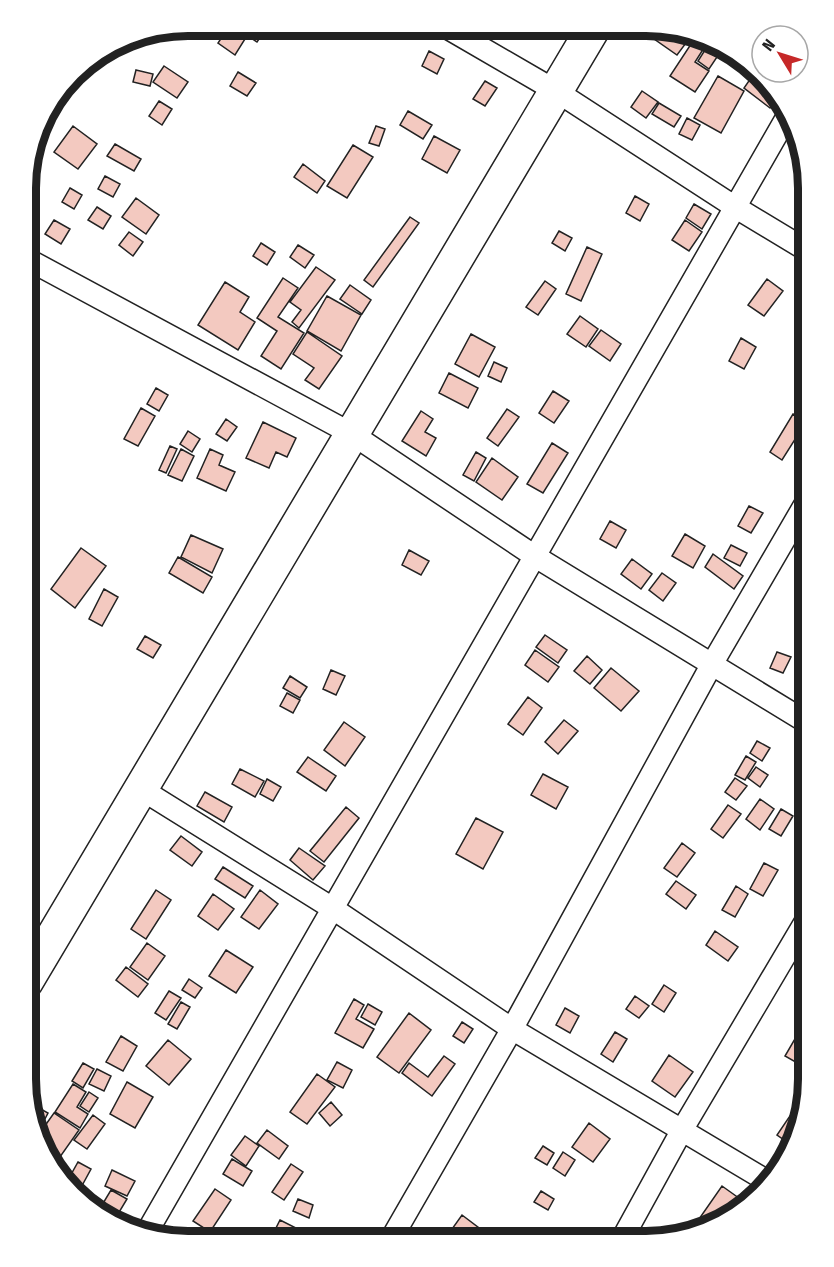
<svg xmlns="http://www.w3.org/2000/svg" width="834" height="1267" viewBox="0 0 834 1267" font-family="'Fira Sans Condensed',sans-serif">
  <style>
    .building { fill: #f3c9c0; stroke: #222; stroke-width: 1.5 }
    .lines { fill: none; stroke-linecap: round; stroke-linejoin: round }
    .street-casing { stroke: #222; stroke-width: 24 }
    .primary-casing { stroke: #222; stroke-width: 36 }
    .street { stroke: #fff; stroke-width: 21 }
    .primary { stroke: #fff; stroke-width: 33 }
    .rim { fill: none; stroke: #222; stroke-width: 8 }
  </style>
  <rect width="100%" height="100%" fill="#fff"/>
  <!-- building -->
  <path class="building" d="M233,26H268L257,42Z
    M652,27H663L686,43L677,55L647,34Z
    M228,28L245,39L235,55L218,43Z
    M693,41L704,48L695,62L709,71L695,92L670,76Z
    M705,50L717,57L709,69L698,61Z
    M429,51L444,59L437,74L422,66Z
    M164,66L188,82L177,98L153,82Z
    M136,70L153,74L150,86L133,82Z
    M238,72L256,83L247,96L230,86Z
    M753,75L763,83L776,100L770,108L744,88Z
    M718,76L744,91L721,133L694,118Z
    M485,81L497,88L485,106L473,99Z
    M642,91L658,102L646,118L631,107Z
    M159,101L172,109L162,125L149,116Z
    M659,103L681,116L674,127L652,114Z
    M408,111L432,125L423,139L400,125Z
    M687,118L700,125L692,140L679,134Z
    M73,126L97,144L78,169L54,152Z
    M376,126L385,129L379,146L369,143Z
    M434,136L460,150L447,173L422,159Z
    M115,144L141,159L134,171L107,156Z
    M353,145L373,157L347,198L327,186Z
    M303,164L325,181L317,193L294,177Z
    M105,176L120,184L113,197L98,189Z
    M70,188L82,195L74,209L62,202Z
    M635,196L649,204L640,221L626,213Z
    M136,198L159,215L146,234L122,217Z
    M694,204L711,214L702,229L686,218Z
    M97,207L111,216L103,229L88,220Z
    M410,217L419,223L373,287L364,280Z
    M54,220L70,229L61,244L45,234Z
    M685,220L702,232L689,251L672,240Z
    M559,231L572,238L565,251L552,243Z
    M129,232L143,242L133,256L119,245Z
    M261,243L275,252L267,265L253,256Z
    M298,245L314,255L305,268L290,257Z
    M587,247L602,254L581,301L566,294Z
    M316,267L335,280L299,328L292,322L301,310L290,302Z
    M283,278L298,288L278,317L304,333L281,369L261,356L277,331L257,318Z
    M767,279L783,291L764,316L748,305Z
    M545,281L556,289L538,315L526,307Z
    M225,282L249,297L240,312L255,322L238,350L198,325Z
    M350,285L371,300L362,314L340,299Z
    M808,295V315L799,310Z
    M27,296L33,299L27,311Z
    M327,296L361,315L341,351L307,331Z
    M580,316L598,329L586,347L567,334Z
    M601,330L621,344L610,361L589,346Z
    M307,332L342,356L319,389L305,380L314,368L293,354Z
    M471,334L495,347L479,377L455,364Z
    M741,338L756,347L744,369L729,361Z
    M494,362L507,368L501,382L488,376Z
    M449,373L478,388L468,408L439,393Z
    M156,388L168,395L159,411L147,404Z
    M553,391L569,401L554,423L539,413Z
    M141,408L155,416L138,446L124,439Z
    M507,409L519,417L498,446L487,438Z
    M421,411L433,419L425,432L436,438L426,456L402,441Z
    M793,414L806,422L782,460L770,452Z
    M226,419L237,427L227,441L216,434Z
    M263,422L296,438L287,457L276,452L269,468L246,458Z
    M188,431L200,439L192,452L180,444Z
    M552,443L568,453L543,493L527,484Z
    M170,446L177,449L166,473L159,470Z
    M181,449L194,456L182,481L168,475Z
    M210,449L223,455L219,465L235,472L226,491L197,478Z
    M476,452L486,458L474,481L463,475Z
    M492,458L518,477L502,500L476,482Z
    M749,506L763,513L751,533L738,526Z
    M610,521L626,530L616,548L600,539Z
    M685,534L705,546L693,568L672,556Z
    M191,535L223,549L212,573L181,557Z
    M731,545L747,553L740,566L724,558Z
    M81,548L106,566L75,608L51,589Z
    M409,550L429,561L421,575L402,565Z
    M713,554L743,576L734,589L705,567Z
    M178,557L212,577L203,593L169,573Z
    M632,559L652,574L641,589L621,574Z
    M662,573L676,583L663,601L649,590Z
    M104,589L118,597L102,626L89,619Z
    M805,607L808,609V631L795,624Z
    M545,635L567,650L558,663L536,647Z
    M145,636L161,645L153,658L137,649Z
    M535,650L559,667L548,682L525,665Z
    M777,652L791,657L783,673L770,668Z
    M587,656L602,670L590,684L574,671Z
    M611,668L639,691L621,711L594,688Z
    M331,670L345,676L336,695L323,689Z
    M290,676L307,687L300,698L283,688Z
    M287,693L300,700L293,713L280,706Z
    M528,697L542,708L523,735L508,724Z
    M564,720L578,731L558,754L545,742Z
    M344,722L365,737L345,766L324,750Z
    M757,741L770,748L762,761L750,753Z
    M746,756L756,762L745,780L735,775Z
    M308,757L336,776L326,791L297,772Z
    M756,767L768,775L760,787L748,778Z
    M240,769L264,781L255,797L232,784Z
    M543,774L568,787L556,809L531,795Z
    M735,778L747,786L736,800L725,792Z
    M267,779L281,787L273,801L260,794Z
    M205,792L232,807L224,822L197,806Z
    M760,799L774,809L760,830L746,819Z
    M728,805L741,814L723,838L711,829Z
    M346,807L359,818L324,862L310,851Z
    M781,809L793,816L781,836L769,829Z
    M476,818L503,832L483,869L456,854Z
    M181,836L202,852L192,866L170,850Z
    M682,843L695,853L677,877L664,868Z
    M299,848L325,866L313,880L290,860Z
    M764,863L778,870L763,896L750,889Z
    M223,867L253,886L245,898L215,879Z
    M676,881L696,895L686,909L666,894Z
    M736,886L748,894L735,917L722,910Z
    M156,890L171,900L146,939L131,929Z
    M260,890L278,904L259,929L241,917Z
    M213,894L234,909L218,930L198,916Z
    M715,931L738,947L728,961L706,945Z
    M147,943L165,956L148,980L130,967Z
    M226,950L253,967L236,993L209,976Z
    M126,967L148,984L138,997L116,980Z
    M189,979L202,988L195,998L182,990Z
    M664,985L676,993L664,1012L652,1004Z
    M169,991L181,998L166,1020L155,1013Z
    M635,996L649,1006L639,1018L626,1009Z
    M354,999L364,1005L356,1019L374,1029L363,1048L335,1033Z
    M181,1002L190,1007L177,1029L168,1024Z
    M368,1004L382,1012L375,1025L361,1017Z
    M565,1008L579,1016L570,1033L556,1025Z
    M409,1013L431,1030L399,1073L377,1057Z
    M462,1022L473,1029L464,1043L453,1036Z
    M803,1025L808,1028V1048L799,1064L785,1056Z
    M615,1032L627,1039L613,1062L601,1054Z
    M121,1036L137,1046L123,1071L106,1062Z
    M168,1040L191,1059L169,1085L146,1066Z
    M669,1055L693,1072L675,1097L652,1081Z
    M444,1056L455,1064L432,1096L402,1073L409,1063L428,1077Z
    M337,1062L352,1070L343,1088L327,1080Z
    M83,1063L94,1069L83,1088L72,1081Z
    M97,1069L111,1076L104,1091L89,1084Z
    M317,1074L335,1087L307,1124L290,1112Z
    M127,1082L153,1097L135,1128L110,1114Z
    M73,1084L86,1092L77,1107L88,1114L80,1128L55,1112Z
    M89,1092L98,1098L89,1112L80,1106Z
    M331,1102L342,1115L330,1126L319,1113Z
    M30,1103L48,1113L37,1134Z
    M796,1107L801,1111L790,1144L777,1135Z
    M54,1113L79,1130L55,1164L38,1141L37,1137Z
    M93,1115L105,1124L87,1149L74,1140Z
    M589,1123L610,1139L593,1162L572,1147Z
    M267,1130L288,1146L279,1159L257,1143Z
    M245,1136L259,1146L246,1166L231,1155Z
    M543,1146L554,1153L547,1165L535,1158Z
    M563,1152L575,1160L565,1176L553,1168Z
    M232,1159L252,1171L243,1186L223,1174Z
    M78,1162L91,1169L78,1193L68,1180Z
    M291,1164L303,1172L284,1200L272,1192Z
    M112,1170L135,1181L127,1196L105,1186Z
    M722,1186L743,1201L708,1229L690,1232Z
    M215,1189L231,1200L210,1232L193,1221Z
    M111,1190L127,1199L118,1214L102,1205Z
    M541,1191L554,1199L548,1210L534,1202Z
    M298,1199L313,1205L309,1218L293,1211Z
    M462,1215L483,1231L475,1241H469L452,1229Z
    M280,1220L298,1229L292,1240L274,1232Z
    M489,1230L502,1237L500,1241H483Z
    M195,1232L204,1240H186Z"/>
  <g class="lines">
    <defs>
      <path id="street" d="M444,26L556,91L735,207L808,251
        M27,259L352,434L536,557L808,723
        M141,789L332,908L512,1029L767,1181
        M147,1232L788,115
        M390,1241L512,1029L712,664L808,499
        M621,1241L682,1130L808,917"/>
      <path id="primary" d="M26,982L594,27"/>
    </defs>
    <!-- street casing -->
    <use href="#street" class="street-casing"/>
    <!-- primary casing -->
    <use href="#primary" class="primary-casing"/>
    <!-- street -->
    <use href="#street" class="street"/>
    <!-- primary -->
    <use href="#primary" class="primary"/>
  </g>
  <!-- crop -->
  <path d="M0 0H834V1267H0ZM188 36H646A152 152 0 0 1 798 188V1079A152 152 0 0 1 646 1231H188A152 152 0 0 1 36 1079V188A152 152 0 0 1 188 36Z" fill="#fff" fill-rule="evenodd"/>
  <path class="rim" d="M188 36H646A152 152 0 0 1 798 188V1079A152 152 0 0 1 646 1231H188A152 152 0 0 1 36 1079V188A152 152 0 0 1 188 36Z"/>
  <!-- north arrow -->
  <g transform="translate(780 54) rotate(308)"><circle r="28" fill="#ffffff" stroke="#a7a7a7" stroke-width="1.5"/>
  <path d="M0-4.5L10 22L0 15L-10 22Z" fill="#c62828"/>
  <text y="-9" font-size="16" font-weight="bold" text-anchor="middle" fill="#222222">N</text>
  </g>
</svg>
